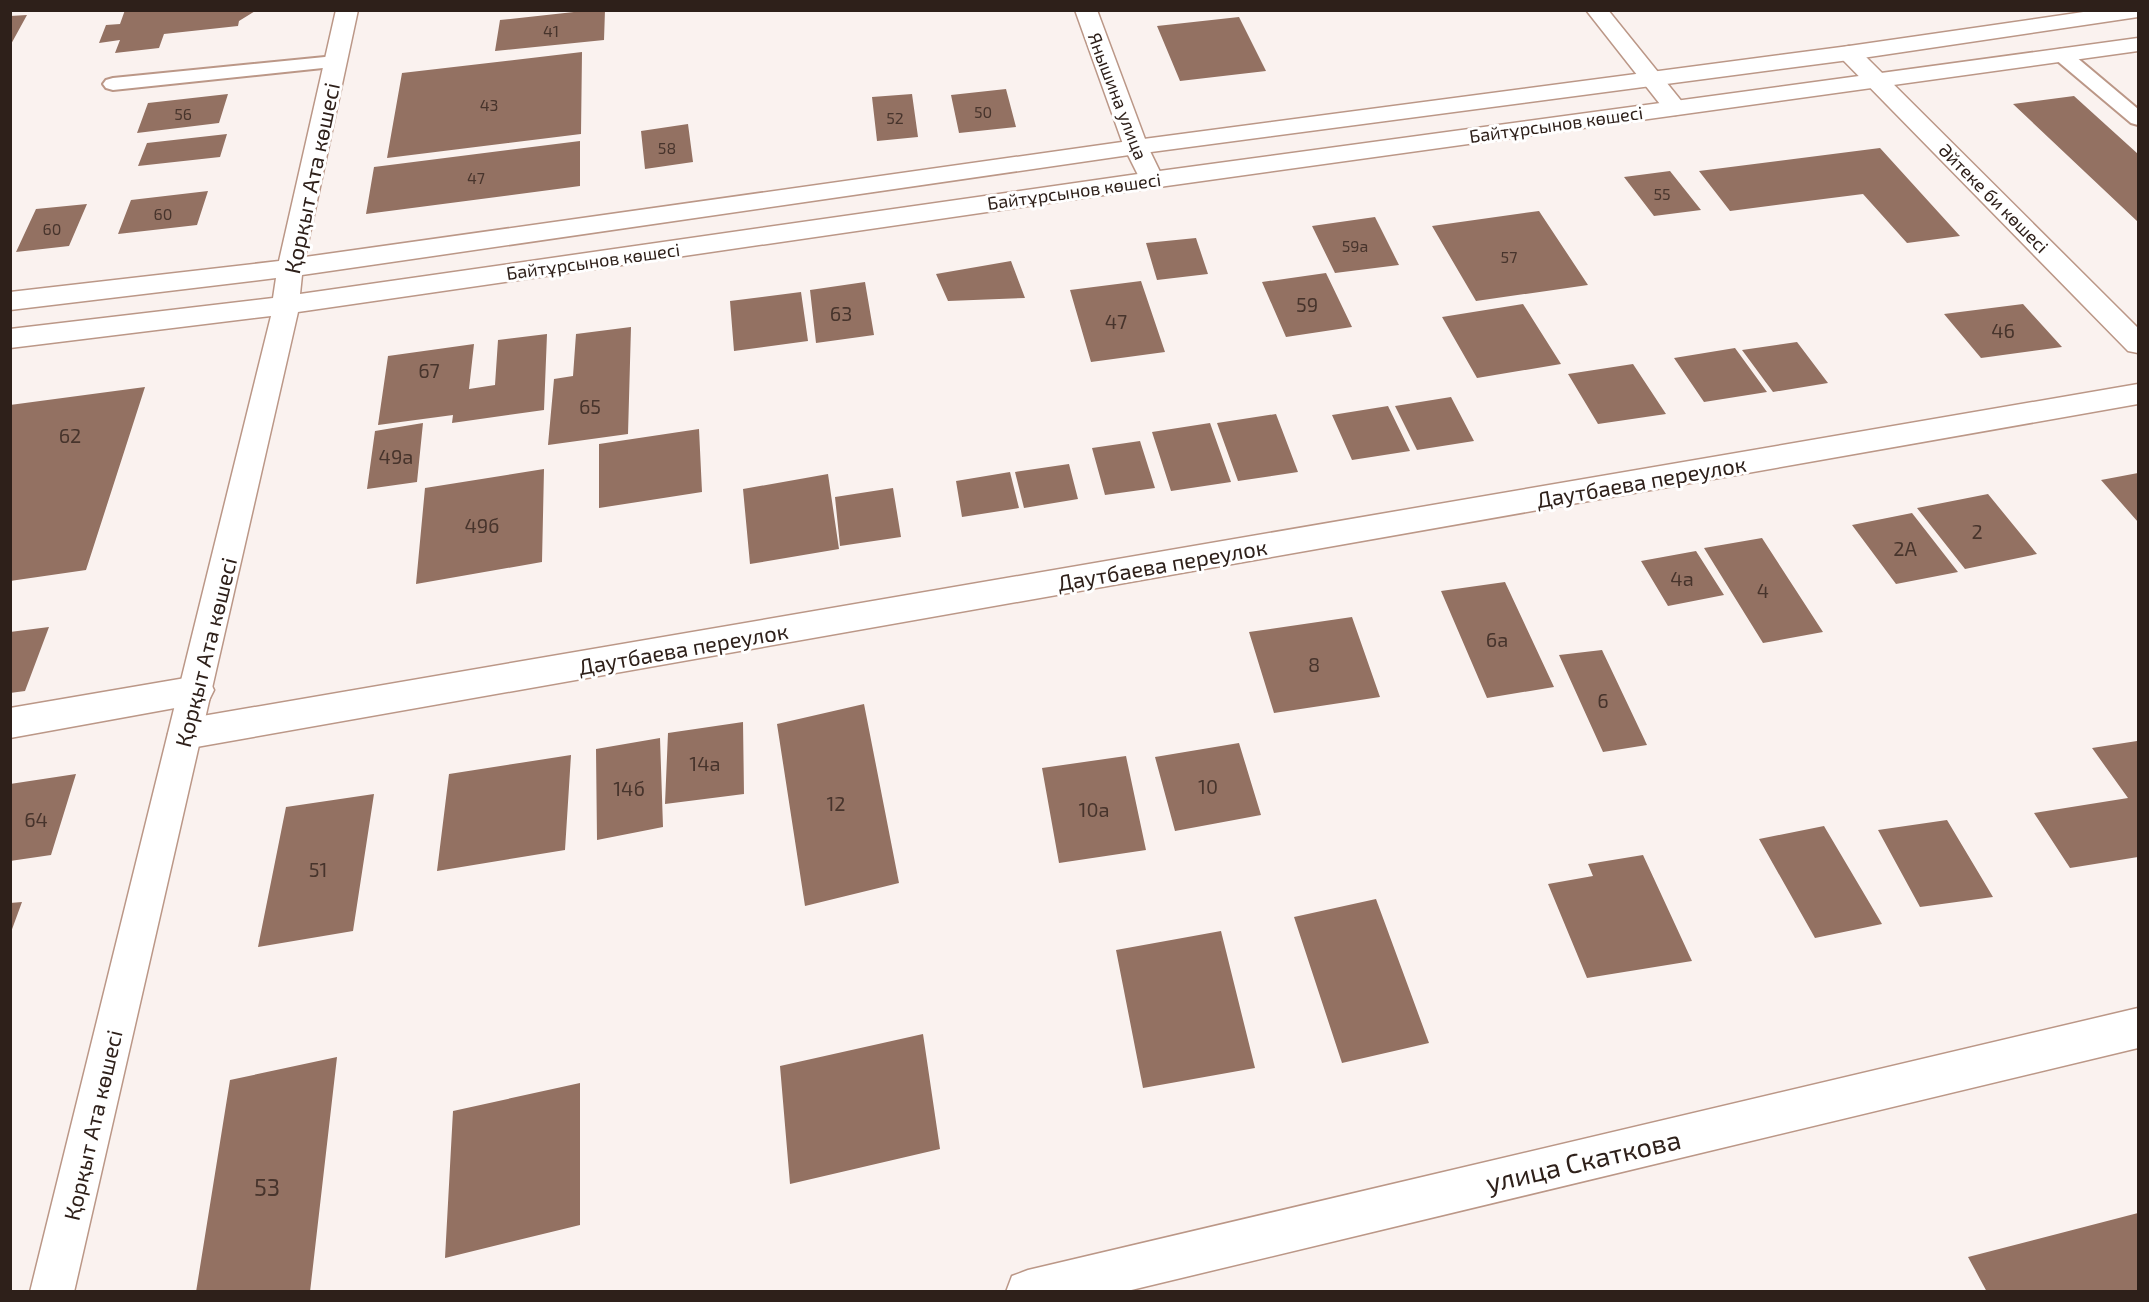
<svg xmlns="http://www.w3.org/2000/svg" width="2149" height="1302" viewBox="0 0 2149 1302" font-family="'Exo 2',sans-serif">
  <style>
    .building { fill: #937162 }
    .lines { fill: none; stroke-linecap: round; stroke-linejoin: round }
    .lane-casing { stroke: #bb9787; stroke-width: 4 }
    .street-casing { stroke: #bb9787; stroke-width: 3 }
    .secondary-casing { stroke: #bb9787; stroke-width: 3 }
    .lane { fill: #fff; fill-rule: evenodd }
    .street { fill: #fff; fill-rule: evenodd }
    .secondary { fill: #fff; fill-rule: evenodd }
    .labels { text-anchor: middle; dominant-baseline: central; stroke-width: 6; stroke-linejoin: round; paint-order: stroke }
    .far-number-label { font-size: 16px; fill: #47342c }
    .far-street-label { font-size: 18px; fill: #2e201a; stroke: #fff }
    .number-label { font-size: 20px; fill: #47342c }
    .street-label { font-size: 22px; fill: #2e201a; stroke: #fff }
    .near-number-label { font-size: 24px; fill: #47342c }
    .near-street-label { font-size: 27px; fill: #2e201a; stroke: #fff }
  </style>
  <rect width="100%" height="100%" fill="#faf2ef"/>
  <!-- building -->
  <path class="building" d="M125,10H257L239,21L238,26L164,34L159,48L115,53L120,40L99,43L106,25L120,24Z
    M592,10H605L604,40L495,51L500,20Z
    M27,15L10,46V16Z
    M1239,17L1266,71L1180,81L1157,26Z
    M582,52L581,134L387,158L402,73Z
    M1006,89L1016,127L959,133L951,95Z
    M228,94L219,123L137,133L148,103Z
    M912,94L918,137L877,141L872,97Z
    M2074,96L2138,154V222L2013,104Z
    M688,124L693,162L645,169L641,131Z
    M227,134L220,157L138,166L147,143Z
    M580,141V186L366,214L374,167Z
    M1880,148L1960,236L1907,243L1863,194L1730,211L1699,171Z
    M1670,171L1701,210L1654,216L1624,177Z
    M208,191L197,225L118,234L131,200Z
    M87,204L69,246L16,252L36,209Z
    M1539,211L1588,285L1476,301L1432,226Z
    M1375,217L1399,265L1335,273L1312,226Z
    M1196,238L1208,274L1157,280L1146,243Z
    M1011,261L1025,298L948,301L936,274Z
    M1326,273L1352,327L1286,337L1262,282Z
    M1141,281L1165,352L1091,362L1070,290Z
    M865,282L874,335L816,343L810,290Z
    M801,292L808,341L734,351L730,301Z
    M1523,304L1561,364L1477,378L1442,317Z
    M2023,304L2062,347L1981,358L1944,314Z
    M631,327L628,434L548,445L554,379L573,376L576,334Z
    M547,334L544,410L452,423L453,415L378,425L388,356L474,344L469,389L495,385L498,340Z
    M1797,342L1828,383L1773,392L1742,350Z
    M1735,348L1767,392L1704,402L1674,358Z
    M1633,364L1666,414L1598,424L1568,374Z
    M145,387L86,570L10,581V405Z
    M1451,397L1474,441L1417,450L1395,406Z
    M1388,406L1410,451L1352,460L1332,415Z
    M1276,414L1298,472L1238,481L1217,423Z
    M423,423L417,482L367,489L375,431Z
    M1210,423L1231,482L1171,491L1152,432Z
    M699,429L702,492L599,508V444Z
    M1140,441L1155,488L1105,495L1092,448Z
    M1069,464L1078,499L1024,508L1015,472Z
    M544,469L542,562L416,584L425,488Z
    M1010,472L1019,508L962,517L956,481Z
    M2138,473V522L2101,480Z
    M828,474L839,549L750,564L743,489Z
    M893,488L901,537L840,546L835,497Z
    M1988,494L2037,554L1965,569L1917,508Z
    M1912,513L1958,572L1896,584L1852,525Z
    M1762,538L1823,632L1763,643L1704,548Z
    M1696,551L1724,595L1668,606L1641,561Z
    M1505,582L1554,687L1487,698L1441,591Z
    M1352,617L1380,697L1274,713L1249,632Z
    M49,627L25,691L10,693V632Z
    M1602,650L1647,745L1603,752L1559,655Z
    M864,704L899,883L805,906L777,724Z
    M743,722L744,794L665,804L668,733Z
    M660,738L663,827L597,840L596,749Z
    M2137,741L2138,857L2070,868L2034,813L2128,798L2092,748Z
    M1239,743L1261,815L1175,831L1155,757Z
    M571,755L565,850L437,871L449,774Z
    M1126,756L1146,850L1059,863L1042,768Z
    M76,774L51,855L10,861V784Z
    M374,794L353,931L258,947L286,807Z
    M1947,820L1993,897L1920,907L1878,830Z
    M1824,826L1882,924L1815,938L1759,839Z
    M1643,855L1692,961L1587,978L1548,884L1593,876L1588,864Z
    M1376,899L1429,1043L1342,1063L1294,917Z
    M22,902L11,932H10V903Z
    M1221,931L1255,1068L1143,1088L1116,950Z
    M923,1034L940,1149L790,1184L780,1066Z
    M337,1057L310,1292H196L230,1080Z
    M580,1083V1225L445,1258L453,1111Z
    M2138,1213V1292H1987L1968,1257Z"/>
  <g class="lines">
    <defs>
      <path id="lane" d="M2062,49L2069,51L2138,109V125L2131,123L2055,59L2052,55L2055,51Z
        M335,56L342,58L345,62L342,66L113,90L106,88L103,84L106,80L113,78Z"/>
      <path id="street" d="M1075,10H1097L1148,147L1164,180L1161,185L1152,188L1143,185L1124,147Z
        M1586,10H1608L1683,103L1687,108L1683,113L1675,115L1667,113Z
        M1849,46L1857,48L2138,328V353L2128,351L1841,58L1838,53L1841,48Z
        M2138,384V404L185,749L173,745L168,734L173,723L185,719Z
        M197,676L209,680L214,690L209,700L197,704L10,738V708Z
        M2138,1008V1048L1123,1292H1006L1012,1276L1028,1270Z"/>
      <path id="secondary" d="M336,10H358L305,257L1136,140L1849,46L2097,10H2138V17L1849,60L1136,154L302,275L300,294L1152,172L2138,38V51L1152,188L298,312L74,1292H30L271,316L10,348V329L273,298L276,278L10,310V292L279,261Z"/>
    </defs>
    <!-- lane casing -->
    <use href="#lane" class="lane-casing"/>
    <!-- street casing -->
    <use href="#street" class="street-casing"/>
    <!-- secondary casing -->
    <use href="#secondary" class="secondary-casing"/>
    <!-- lane -->
    <use href="#lane" class="lane"/>
    <!-- street -->
    <use href="#street" class="street"/>
    <!-- secondary -->
    <use href="#secondary" class="secondary"/>
  </g>
  <g class="labels">
    <!-- far-number labels -->
    <g class="far-number-label">
      <text x="551" y="30">41</text>
      <text x="489" y="104">43</text>
      <text x="983" y="111">50</text>
      <text x="183" y="113">56</text>
      <text x="895" y="117">52</text>
      <text x="667" y="147">58</text>
      <text x="476" y="177">47</text>
      <text x="1662" y="193">55</text>
      <text x="163" y="213">60</text>
      <text x="52" y="228">60</text>
      <text x="1355" y="245">59а</text>
      <text x="1509" y="256">57</text>
    </g>
    <!-- far-street labels -->
    <g class="far-street-label">
      <text transform="translate(1118 96) rotate(69)">Янышина улица</text>
      <text transform="translate(1556 124) rotate(-8)">Байтұрсынов көшесі</text>
      <text transform="translate(1074 191) rotate(-8)">Байтұрсынов көшесі</text>
      <text transform="translate(1994 198) rotate(45)">Әйтеке би көшесі</text>
      <text transform="translate(593 261) rotate(-8)">Байтұрсынов көшесі</text>
    </g>
    <!-- number labels -->
    <g class="number-label">
      <text x="1307" y="304">59</text>
      <text x="841" y="313">63</text>
      <text x="1116" y="321">47</text>
      <text x="2003" y="330">46</text>
      <text x="429" y="370">67</text>
      <text x="590" y="406">65</text>
      <text x="70" y="435">62</text>
      <text x="396" y="456">49а</text>
      <text x="482" y="525">49б</text>
      <text x="1977" y="531">2</text>
      <text x="1905" y="548">2А</text>
      <text x="1682" y="578">4а</text>
      <text x="1763" y="590">4</text>
      <text x="1497" y="639">6а</text>
      <text x="1314" y="664">8</text>
      <text x="1603" y="700">6</text>
      <text x="705" y="763">14а</text>
      <text x="1208" y="786">10</text>
      <text x="629" y="788">14б</text>
      <text x="836" y="803">12</text>
      <text x="1094" y="809">10а</text>
      <text x="36" y="819">64</text>
      <text x="318" y="869">51</text>
    </g>
    <!-- street labels -->
    <g class="street-label">
      <text transform="translate(311 178) rotate(-78)">Қорқыт Ата көшесі</text>
      <text transform="translate(1641 481) rotate(-10)">Даутбаева переулок</text>
      <text transform="translate(1162 564) rotate(-10)">Даутбаева переулок</text>
      <text transform="translate(683 648) rotate(-10)">Даутбаева переулок</text>
      <text transform="translate(205 652) rotate(-76)">Қорқыт Ата көшесі</text>
      <text transform="translate(92 1125) rotate(-77)">Қорқыт Ата көшесі</text>
    </g>
    <!-- near-number labels -->
    <g class="near-number-label">
      <text x="267" y="1186">53</text>
    </g>
    <!-- near-street labels -->
    <g class="near-street-label">
      <text transform="translate(1583 1160) rotate(-13)">улица Скаткова</text>
    </g>
  </g>
  <!-- border -->
  <rect width="2149" height="1302" fill="none" stroke="#2e201a" stroke-width="24"/>
</svg>
